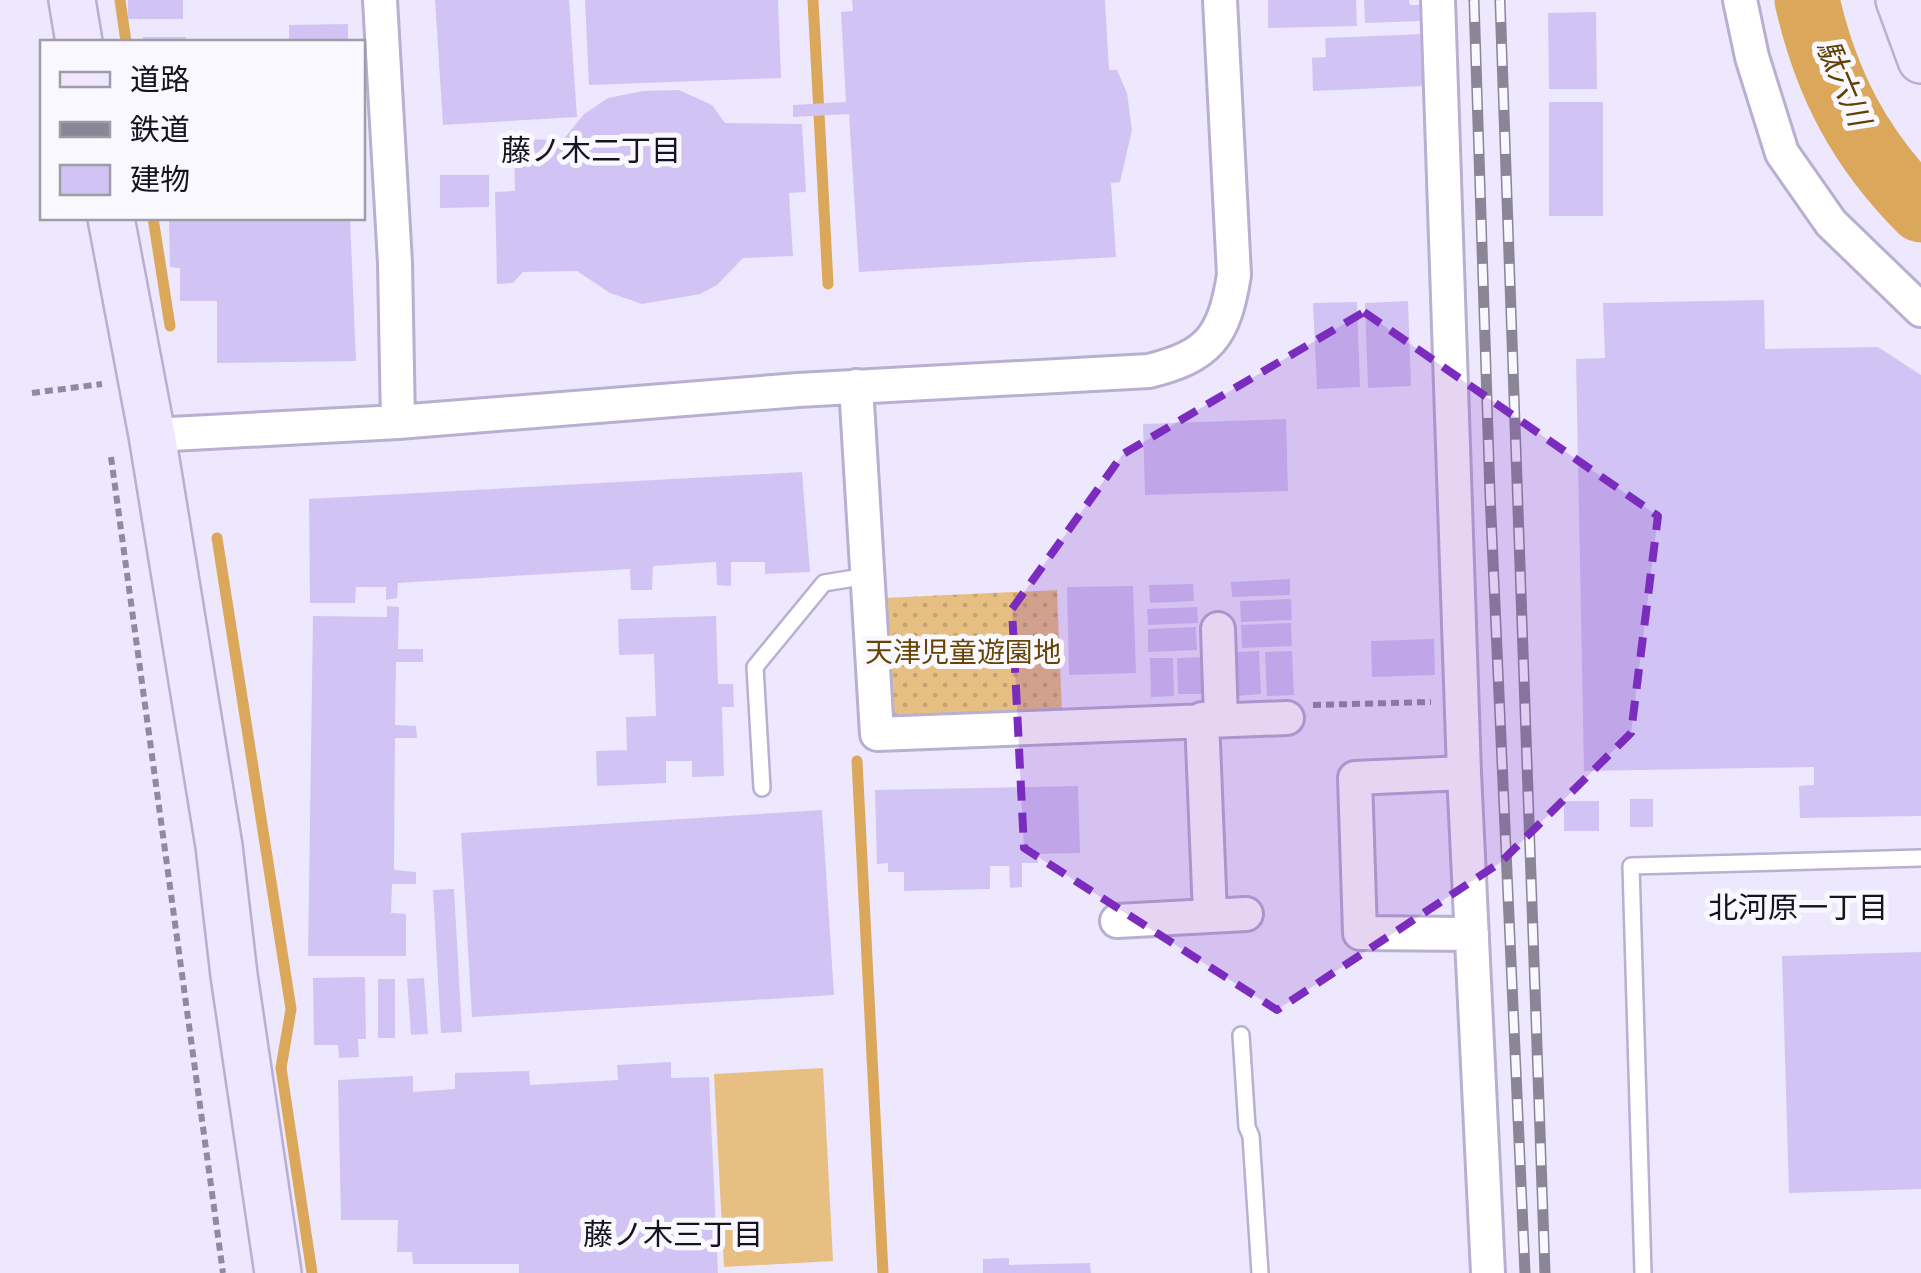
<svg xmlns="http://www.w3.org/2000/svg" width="1921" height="1273" viewBox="0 0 1921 1273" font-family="Overpass,'Noto Sans JP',sans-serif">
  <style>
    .grass { fill: url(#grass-dots) }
    .garden { fill: #e8bf83 }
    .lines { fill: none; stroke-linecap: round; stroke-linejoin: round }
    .stream { stroke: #dba85b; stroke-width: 11 }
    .river { stroke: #dba85b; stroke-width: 65 }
    .building { fill: #d1c4f4 }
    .lane-casing { stroke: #b8afd1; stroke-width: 20 }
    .street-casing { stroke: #b8afd1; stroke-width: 38 }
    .secondary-casing { stroke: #b8afd1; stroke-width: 50 }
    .path { stroke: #8f8b9d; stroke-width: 6; stroke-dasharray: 8 5; stroke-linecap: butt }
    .lane { stroke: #fff; stroke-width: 15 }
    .street { stroke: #fff; stroke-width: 32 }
    .secondary { stroke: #eee7ff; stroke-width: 45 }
    .rail-casing { stroke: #8a8597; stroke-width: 11 }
    .rail { stroke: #f9f8ff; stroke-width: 8; stroke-dasharray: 22; stroke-linecap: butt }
    .marked { fill: #7b2cbf; fill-opacity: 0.2; stroke: #7b2cbf; stroke-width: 8; stroke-dasharray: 20 12; stroke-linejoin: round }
    .labels { text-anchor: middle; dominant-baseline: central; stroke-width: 10; stroke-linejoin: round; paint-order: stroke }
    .park-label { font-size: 28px; fill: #654404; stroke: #f9f8ff }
    .water-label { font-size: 30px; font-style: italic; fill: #624000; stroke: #f9f8ff }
    .neighbourhood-label { font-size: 30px; fill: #171320; stroke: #f9f8ff }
  </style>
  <defs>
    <pattern id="grass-dots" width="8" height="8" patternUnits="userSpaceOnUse" patternTransform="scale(2.5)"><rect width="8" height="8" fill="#e8bf83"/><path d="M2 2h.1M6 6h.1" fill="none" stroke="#c6a371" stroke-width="1.8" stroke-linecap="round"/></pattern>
  </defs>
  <rect width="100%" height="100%" fill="#ede8fe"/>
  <!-- grass -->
  <path class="grass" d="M1057,590L1062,713L898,718L891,714L884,598Z"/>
  <!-- garden -->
  <path class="garden" d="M823,1068L833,1261L724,1267L714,1074Z"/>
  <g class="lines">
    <!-- stream -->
    <path class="stream" d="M120,0L126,42
      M813,0L828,284
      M153,218L170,326
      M217,538L291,1009L281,1068L312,1273
      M857,761L883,1273"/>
    <!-- river -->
    <path class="river" d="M1807,0C1826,84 1860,149 1921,210"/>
  </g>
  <!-- building -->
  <path class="building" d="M128,0H183V19H128Z
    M435,0H569L577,117L443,125Z
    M585,0H778L781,78L589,85Z
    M852,0H1105L1109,70H1117L1127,93L1132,130L1120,182L1111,183L1116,257L859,272L849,114L793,117V105L846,102L841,12L853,11Z
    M1268,0H1356L1357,26L1268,28Z
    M1364,0H1409L1410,5H1419L1420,21L1365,23Z
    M1596,12L1597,89H1549L1548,13Z
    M348,24V42H289V25Z
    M1424,34L1426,86L1313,91L1312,58L1326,57L1325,38Z
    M143,37H186V42H143Z
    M679,90L712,105L725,123L802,124L806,192L789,193L793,256L743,258L717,285L700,294L642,304L610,293L577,271L523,272L513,283L497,284L495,192L515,191L514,139L563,140L584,114L608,98L643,91Z
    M1549,102H1603V216H1549Z
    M440,175H489V207L440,208Z
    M169,218H350L356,361L217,363V301H180V268L170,267Z
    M1764,300L1765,349L1878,347L1921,375V816L1800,818L1799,786L1814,785V767L1584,771L1576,359L1605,358L1603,303Z
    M1408,301L1411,386L1368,388L1365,303Z
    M1357,302L1360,387L1317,389L1313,303Z
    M1286,419L1288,491L1145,495L1143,424Z
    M802,472L810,572L765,574V562H731V586L717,585L716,562L653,566L652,590H631L630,569L398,583L397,598L386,600V587H356L355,603H310L309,499Z
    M1290,579V595L1232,597L1231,582Z
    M1193,584L1194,601L1150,603L1149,585Z
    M1133,586L1136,673L1069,675L1067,587Z
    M1291,599L1292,620L1241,622L1240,601Z
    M387,606L399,607L398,649H423V662H396L395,725L416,726L417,738H395L394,870L416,872V884H392L391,913L406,914V956H308L313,616L387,617Z
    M1197,607L1198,623L1148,625L1147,609Z
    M716,616L718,684H733L734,707H722L724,776L692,777V761H666V783L597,786L596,751L627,750L626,717L656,716L654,654L619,655L618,619Z
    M1291,623L1292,646L1242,648L1241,625Z
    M1196,627L1197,650L1148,652V629Z
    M1434,639L1435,675L1372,677L1371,641Z
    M1259,651L1261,694L1237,696L1235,652Z
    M1292,651L1294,695L1267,696L1265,652Z
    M1205,657L1207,694H1178L1177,658Z
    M1150,658H1173L1174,696L1151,697Z
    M1078,786L1080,853L1038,854V863H1022V887L1010,888L1009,866H990V889L904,891V872H888V863L877,864L875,790Z
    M1630,799H1653V827H1630Z
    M1564,801H1599V831H1564Z
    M822,810L834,995L472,1017L461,833Z
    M454,889L462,1032L441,1033L433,890Z
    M1921,952V1189L1789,1193L1782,956Z
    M365,977L366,1039H358L359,1057L339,1058L338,1045H314L313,978Z
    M424,978L428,1034L411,1035L407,979Z
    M378,979H395V1038H378Z
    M671,1062V1078L709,1077L718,1273H519V1264H413L412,1252H397L398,1220H341L338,1080L413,1076V1092L455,1089V1073L529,1071L530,1085L618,1080L617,1065Z
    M1009,1258V1265L1090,1263L1091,1273H983V1259Z"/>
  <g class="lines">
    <defs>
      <path id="lane" d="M762,788L755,667L824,583L867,576
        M1241,1035L1247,1127L1251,1136L1260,1273
        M1643,1273L1631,866L1921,858"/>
      <path id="street" d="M380,0L395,263L398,422
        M1438,0L1464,773L1488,1273
        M1740,0L1752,57L1782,153L1831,223L1921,310
        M856,386L877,734L1287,718
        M152,435L398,422L798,390L1149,371C1209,356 1224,337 1234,275L1220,0
        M1218,629L1221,720
        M1202,719L1210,914
        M1464,773L1355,778L1360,933L1472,934
        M1117,921L1246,914"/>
      <path id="secondary" d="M72,0L79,42
        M1899,0L1921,60
        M111,218L152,435L219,846L234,975L278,1273"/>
    </defs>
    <!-- lane casing -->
    <use href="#lane" class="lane-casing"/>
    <!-- street casing -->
    <use href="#street" class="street-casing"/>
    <!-- secondary casing -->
    <use href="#secondary" class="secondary-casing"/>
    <!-- path -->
    <path class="path" d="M32,393L102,384
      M111,457L223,1273
      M1313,705L1431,702"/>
    <!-- lane -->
    <use href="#lane" class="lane"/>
    <!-- street -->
    <use href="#street" class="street"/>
    <!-- secondary -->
    <use href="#secondary" class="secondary"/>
    <defs>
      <path id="rail" d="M1474,0L1490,494L1525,1273
        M1500,0L1545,1273"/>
    </defs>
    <!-- rail casing -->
    <use href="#rail" class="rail-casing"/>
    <!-- rail -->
    <use href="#rail" class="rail"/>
  </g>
  <!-- marked area -->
  <path class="marked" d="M1364,312L1658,516L1631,733L1501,862L1277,1010L1024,848L1012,609L1123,454Z"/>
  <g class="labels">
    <!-- park labels -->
    <g class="park-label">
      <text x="963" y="655">天津児童遊園地</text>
    </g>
    <!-- water labels -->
    <g class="water-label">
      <text transform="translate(1841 84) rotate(67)">駄六川</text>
    </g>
    <!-- neighbourhood labels -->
    <g class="neighbourhood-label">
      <text x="591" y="153">藤ノ木二丁目</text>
      <text x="1798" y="910">北河原一丁目</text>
      <text x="673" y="1237">藤ノ木三丁目</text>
    </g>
  </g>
  <!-- legend -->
  <rect x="40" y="40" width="325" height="180" fill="#f9f8ff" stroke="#9f9ca6" stroke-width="2.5"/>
  <rect x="60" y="72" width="50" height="15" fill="#eee7ff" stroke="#9f9ca6" stroke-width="2.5"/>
  <text x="130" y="90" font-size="30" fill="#171320">道路</text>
  <rect x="60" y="122" width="50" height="15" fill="#8a8597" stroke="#9f9ca6" stroke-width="2.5"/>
  <text x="130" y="140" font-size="30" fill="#171320">鉄道</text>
  <rect x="60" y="165" width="50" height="30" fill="#d1c4f4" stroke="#9f9ca6" stroke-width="2.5"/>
  <text x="130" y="190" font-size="30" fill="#171320">建物</text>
</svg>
